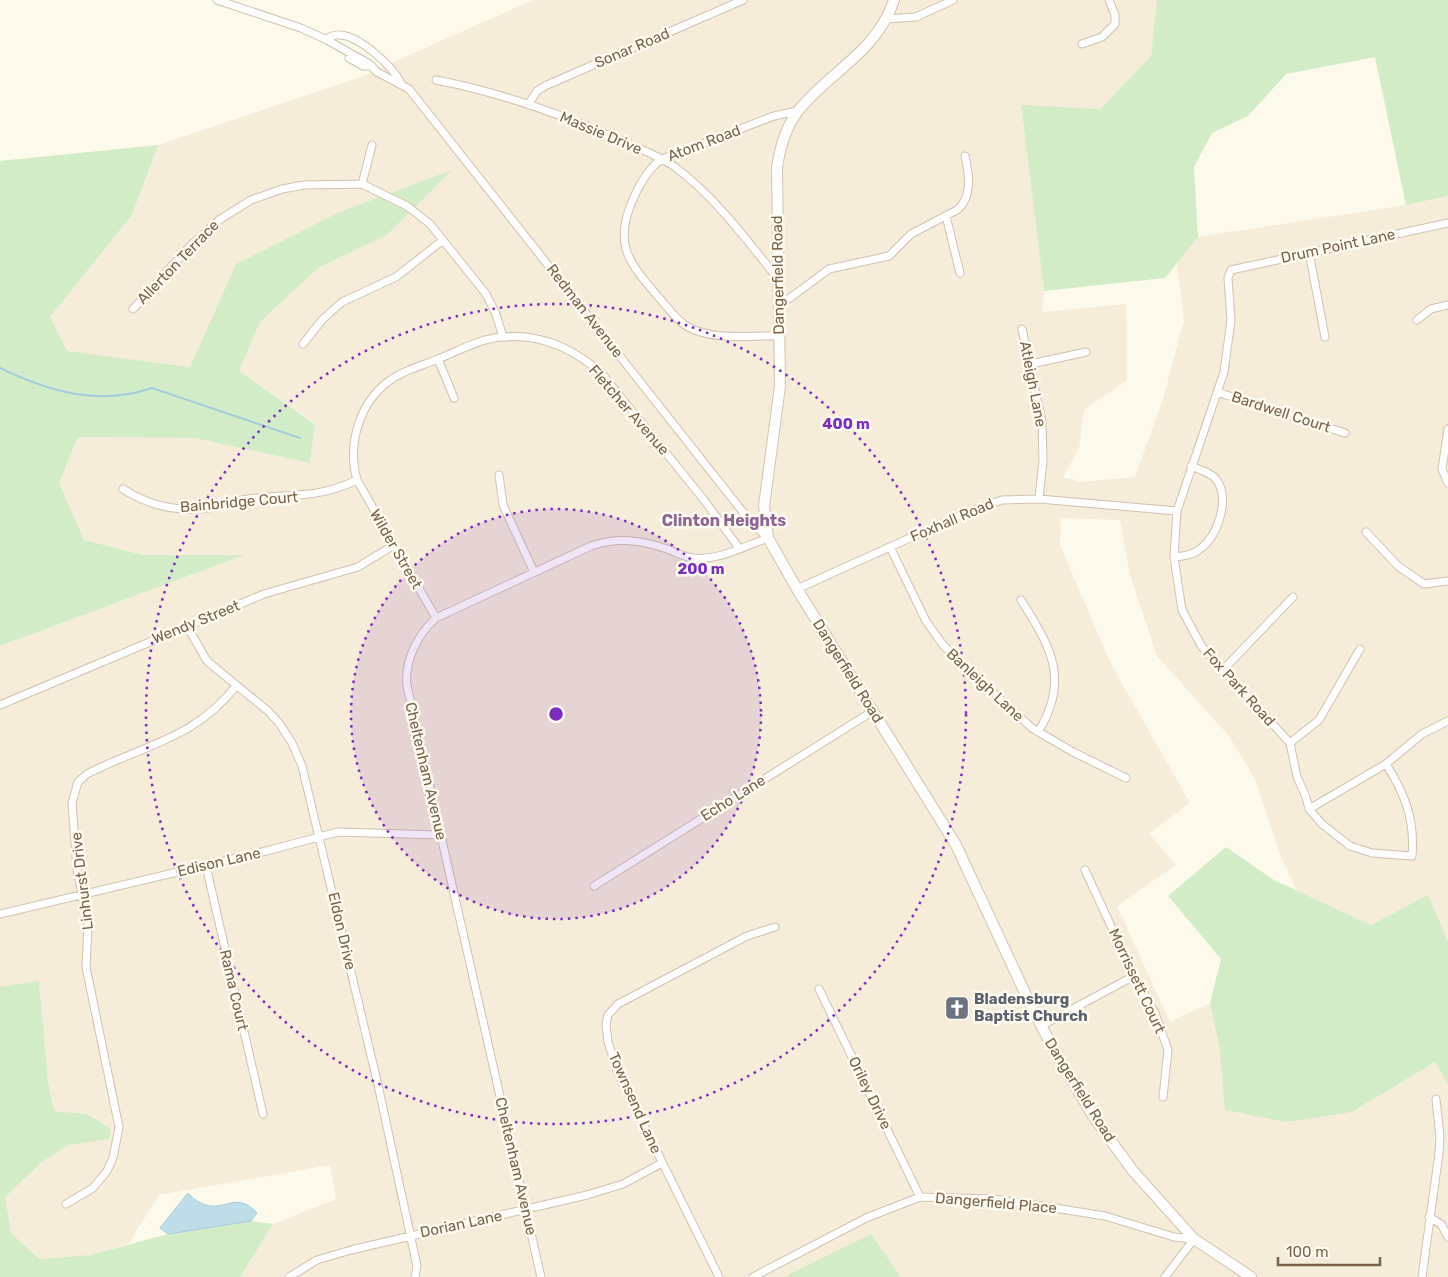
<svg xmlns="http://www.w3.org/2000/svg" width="1448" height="1277" viewBox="0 0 1448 1277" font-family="Rubik,sans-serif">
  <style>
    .residential { fill: #f5ecd9 }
    .green { fill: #d2ecc8 }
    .water { fill: #bedde8; stroke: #a4cbdb }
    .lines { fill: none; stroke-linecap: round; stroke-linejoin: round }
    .stream { stroke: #a4cbdb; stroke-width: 2 }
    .street-casing { stroke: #d1c2af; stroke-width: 9 }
    .secondary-casing { stroke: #d4c3ad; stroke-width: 12 }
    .street { stroke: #fff; stroke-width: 7 }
    .secondary { stroke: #fff; stroke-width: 10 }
    .ring { fill: none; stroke: #7b2cbf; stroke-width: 2.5; stroke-dasharray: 2.5 5 }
    .labels { text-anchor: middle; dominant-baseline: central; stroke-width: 5; stroke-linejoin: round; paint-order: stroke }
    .street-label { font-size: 15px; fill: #7a634c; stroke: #fffcf2 }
    .worship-label { font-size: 15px; font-weight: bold; fill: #5b616d; stroke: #fffcf2; text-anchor: start }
    .neighbourhood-label { font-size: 16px; font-weight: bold; fill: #8c6595; stroke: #fffcf2 }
    .centre { fill: #7b2cbf; stroke: #fffcf2; stroke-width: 2.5 }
    .ring-label { font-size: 15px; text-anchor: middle; font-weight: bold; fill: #7b2cbf; stroke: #fffcf2; stroke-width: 5; stroke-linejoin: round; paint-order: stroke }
  </style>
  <rect width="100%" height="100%" fill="#fdf9eb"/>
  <!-- residential -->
  <path class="residential" d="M533,0H1157L1151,56L1100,109L1021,106L1044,291L1042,312L1126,304L1127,380L1084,410L1079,448L1063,477L1081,482L1135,477L1162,402L1184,321L1177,263L1198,237L1406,205L1448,196V942L1427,896L1371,925L1297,891L1282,859L1255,779L1229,736L1157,656L1130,575L1120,520L1061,518L1060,546L1111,664L1190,803L1149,834L1176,865L1117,906L1170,1022L1210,1003L1220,1050L1352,1112L1435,1062L1448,1084V1277H901L871,1234L783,1277H240L273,1224L336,1199L330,1165L159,1195L128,1244L90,1255L39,1259L11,1233L4,1198L42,1162L69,1145L109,1139L87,1114L54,1111L48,1081L39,982L0,987V646L242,555H143L83,540L59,483L78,437L194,438L310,463L315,423L239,371L260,322L318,268L387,235L450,171L337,213L236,264L190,367L67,351L50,317L132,215L158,145L358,78Z"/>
  <!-- green -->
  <path class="green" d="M1157,0H1448V196L1406,205L1375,57L1286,74L1248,116L1212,133L1194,167L1198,237L1165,278L1044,291L1021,105L1100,109L1151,56Z
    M158,145L132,215L50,317L67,351L190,367L236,264L337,213L452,170L387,235L318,268L260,322L239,371L315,424L310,463L194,438L78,437L59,483L84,540L143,555H244L0,646V161Z
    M1226,847L1274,880L1371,925L1428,895L1448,942V1084L1435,1062L1352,1112L1286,1122L1225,1110L1220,1050L1210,1003L1221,959L1168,896Z
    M39,981L48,1081L54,1111L87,1114L111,1129L109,1139L69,1145L42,1162L5,1197L11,1233L39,1259L90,1255L168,1234L251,1221L273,1224L240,1277H0V987Z
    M871,1234L901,1277H783Z"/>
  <!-- water -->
  <path class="water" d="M188,1193C218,1225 232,1185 257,1213L251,1221L168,1234L160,1228Z"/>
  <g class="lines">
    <!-- stream -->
    <path class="stream" d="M0,368C49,392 99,406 152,388L300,438"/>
    <defs>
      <path id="street" d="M217,0L301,28L325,39L368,63L377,72L409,89L750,521L768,538C745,546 718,561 693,558C684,557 676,552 667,549C641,540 618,537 591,546L436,618C418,634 404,661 407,686L541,1277
        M887,19L916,17L953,0
        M325,39C330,37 336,34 340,35C360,36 393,67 401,83
        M1082,44L1102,37L1115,24V15L1109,0
        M349,58L363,66H372
        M436,80C499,92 561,114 620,140C639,149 658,155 675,167C716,198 746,239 778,279
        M528,105L537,91L547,85L743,0
        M362,184L372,145
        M946,216L960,273
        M1309,252L1325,337
        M778,303L790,298L829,269L889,256L911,234L957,210C973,197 969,174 965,156
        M133,309L191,245L219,220L251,200L282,189L304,185L362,184L407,206L430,224L486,294L496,314L503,337
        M1417,320L1431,309L1448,305
        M1022,329L1042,422L1043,460L1039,499
        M779,336C751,335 714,341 688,327C677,321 669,309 661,300C629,263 611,244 635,195C641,182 650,167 662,159L774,116L798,111
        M303,344L322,320L342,302L396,277L443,240
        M438,359L454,398
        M1031,364L1086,352
        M1217,392L1345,433
        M1448,429L1442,469L1448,483
        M499,475L503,505L534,572
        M123,489C151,507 182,513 215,507C226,505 237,500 248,499C292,493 314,500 357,480
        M1366,532L1398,566L1424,584L1448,581
        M890,547L926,621L943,645L968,670L1032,728L1073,752L1126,778
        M1174,557C1184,556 1193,555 1200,549C1218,536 1229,501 1218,482C1213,473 1200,470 1191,466
        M797,589L965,513L1002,500L1039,499L1177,511
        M1021,600C1050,646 1071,679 1038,732
        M436,618L357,480C347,445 359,403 389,381C403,370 422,366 438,359C458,351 481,338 503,337C541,334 575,349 603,375L704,500L739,548
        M187,626L207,661L268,711L279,723L292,743L302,766L378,1085L417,1266L415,1277
        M1222,671L1293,597
        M0,705L264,594L358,567L394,545
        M1290,743L1319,720L1360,649
        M1386,764C1405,794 1415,819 1412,856L1372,853L1350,846L1322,824L1309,809L1306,797L1297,777L1290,743L1202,647L1182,610L1174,557L1177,511L1224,372L1231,320L1228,278L1231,270L1448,223
        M1309,809L1386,764L1422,734L1448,721
        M206,866L263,1114
        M1085,870L1134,976L1155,1013L1168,1050L1163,1097
        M594,886L873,711
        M0,914L266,851L338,832L440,835
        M819,989L920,1197
        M1041,1026L1134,976
        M66,1204L93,1188L107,1171L113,1158L119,1127L86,967L88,924L77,870L72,803L78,782L87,774C143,745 195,739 236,686
        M1429,1217L1441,1224L1448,1237
        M289,1277L317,1260L351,1250L587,1195L623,1184L662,1163
        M719,1277L618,1073L608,1042L606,1025L608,1015L618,1004L747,936L775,927
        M753,1277L866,1218L920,1197L992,1199L1042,1206L1105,1216L1174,1237L1194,1239
        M1165,1277L1194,1239
        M1422,1277L1439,1153L1440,1136L1436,1099"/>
      <path id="secondary" d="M894,0C877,52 829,72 798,111C785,128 780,147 777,168L780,386L764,506L768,538L797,589L956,845L1033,1010L1054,1050L1093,1116L1133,1171L1194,1239L1251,1277"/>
    </defs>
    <!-- street casing -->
    <use href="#street" class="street-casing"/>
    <!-- secondary casing -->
    <use href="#secondary" class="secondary-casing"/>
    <!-- street -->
    <use href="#street" class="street"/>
    <!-- secondary -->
    <use href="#secondary" class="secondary"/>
  </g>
  <!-- distance rings -->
  <circle cx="556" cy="714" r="205" fill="#7b2cbf" fill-opacity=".12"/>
  <g class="ring">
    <circle cx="556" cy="714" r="205"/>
    <circle cx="556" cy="714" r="410"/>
  </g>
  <!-- icons -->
  <defs>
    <symbol id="church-square" viewBox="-11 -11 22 22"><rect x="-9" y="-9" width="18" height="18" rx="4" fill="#6b7280" stroke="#fffcf2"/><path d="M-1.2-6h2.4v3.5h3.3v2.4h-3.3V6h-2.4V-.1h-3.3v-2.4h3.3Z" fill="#fff"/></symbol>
  </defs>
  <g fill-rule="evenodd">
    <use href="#church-square" x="943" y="994" width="28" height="28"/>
  </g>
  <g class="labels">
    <!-- street labels -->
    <g class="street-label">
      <text transform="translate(632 48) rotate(-23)">Sonar Road</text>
      <text transform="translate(601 133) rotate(23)">Massie Drive</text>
      <text transform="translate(704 143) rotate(-21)">Atom Road</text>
      <text transform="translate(1338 246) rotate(-12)">Drum Point Lane</text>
      <text transform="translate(178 262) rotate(-46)">Allerton Terrace</text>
      <text transform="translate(778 275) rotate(-91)">Dangerfield Road</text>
      <text transform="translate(585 311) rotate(52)">Redman Avenue</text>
      <text transform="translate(1033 384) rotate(79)">Atleigh Lane</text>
      <text transform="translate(629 410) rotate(49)">Fletcher Avenue</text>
      <text transform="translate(1281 412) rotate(18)">Bardwell Court</text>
      <text transform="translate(239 502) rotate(-5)">Bainbridge Court</text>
      <text transform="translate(952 520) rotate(-23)">Foxhall Road</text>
      <text transform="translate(396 549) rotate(60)">Wilder Street</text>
      <text transform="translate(196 622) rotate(-22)">Wendy Street</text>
      <text transform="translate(848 671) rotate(58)">Dangerfield Road</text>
      <text transform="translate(985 685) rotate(43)">Banleigh Lane</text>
      <text transform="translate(1239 687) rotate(48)">Fox Park Road</text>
      <text transform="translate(426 771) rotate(77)">Cheltenham Avenue</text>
      <text transform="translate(733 798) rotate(-32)">Echo Lane</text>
      <text transform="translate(219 862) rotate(-13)">Edison Lane</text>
      <text transform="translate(82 881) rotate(-97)">Linhurst Drive</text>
      <text transform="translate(342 931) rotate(77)">Eldon Drive</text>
      <text transform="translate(1137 981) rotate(65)">Morrissett Court</text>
      <text transform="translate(234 990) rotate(77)">Rama Court</text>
      <text transform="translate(1080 1090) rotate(58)">Dangerfield Road</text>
      <text transform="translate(870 1093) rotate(64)">Oriley Drive</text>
      <text transform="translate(635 1103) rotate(66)">Townsend Lane</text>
      <text transform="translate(516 1166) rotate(77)">Cheltenham Avenue</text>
      <text transform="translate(996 1203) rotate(5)">Dangerfield Place</text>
      <text transform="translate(461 1224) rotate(-12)">Dorian Lane</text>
    </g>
    <!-- worship labels -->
    <g class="worship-label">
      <text x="974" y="999">Bladensburg<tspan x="974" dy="17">Baptist Church</tspan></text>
    </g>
    <!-- neighbourhood labels -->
    <g class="neighbourhood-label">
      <text x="724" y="520">Clinton Heights</text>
    </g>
  </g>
  <circle cx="556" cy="714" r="8" class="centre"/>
  <g class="ring-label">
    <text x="846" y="429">400 m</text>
    <text x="701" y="574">200 m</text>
  </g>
  <!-- scale -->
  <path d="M1278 1257v8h102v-8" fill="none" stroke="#7a634c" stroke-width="2.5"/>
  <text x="1286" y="1257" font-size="15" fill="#7a634c" stroke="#fffcf2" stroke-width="4" paint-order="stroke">100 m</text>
</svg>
